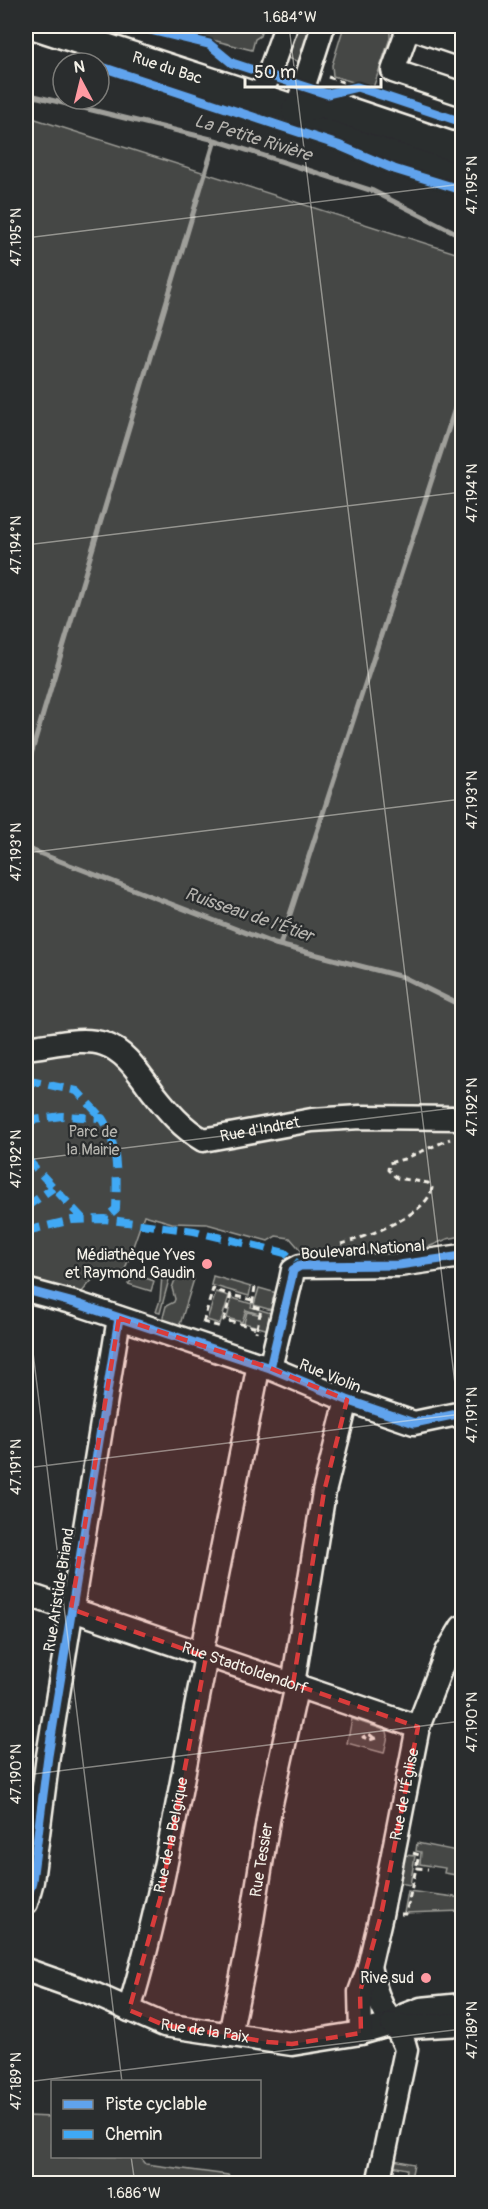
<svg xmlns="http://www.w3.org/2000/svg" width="488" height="2209" viewBox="0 0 488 2209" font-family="Pangolin,sans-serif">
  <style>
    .green { fill: #444645; stroke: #9c9c96; stroke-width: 1.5 }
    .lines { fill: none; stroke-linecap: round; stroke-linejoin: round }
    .stream { stroke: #9f9f9a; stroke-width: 5 }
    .minor-casing { stroke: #f4f1e8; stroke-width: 27 }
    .major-casing { stroke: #f4f1e8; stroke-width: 33 }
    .path { stroke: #f4f1e8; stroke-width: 3; stroke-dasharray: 6 4.5; stroke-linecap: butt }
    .minor { stroke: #2a2d2e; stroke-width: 22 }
    .major { stroke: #2a2d2e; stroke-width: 28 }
    .quiet { stroke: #3fa9f5; stroke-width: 8; stroke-dasharray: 15 8; stroke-linecap: butt }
    .cycleway-casing { stroke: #2a2d2e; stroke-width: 13 }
    .cycleway { stroke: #60a3ed; stroke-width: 9 }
    .marked { fill: #d93c3b; fill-opacity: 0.2; stroke: #d93c3b; stroke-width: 4.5; stroke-dasharray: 12 8; stroke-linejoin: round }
    .ticks { fill: none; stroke: #f4f1e8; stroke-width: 1.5; stroke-opacity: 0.45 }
    .poi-dot { fill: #ff9aa2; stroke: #2a2d2e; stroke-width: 2 }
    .labels { text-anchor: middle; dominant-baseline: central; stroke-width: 4.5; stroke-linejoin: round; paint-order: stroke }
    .street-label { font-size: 16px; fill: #f4f1e8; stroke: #2a2d2e }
    .park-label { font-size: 16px; fill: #b6b5af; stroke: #2a2d2e }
    .poi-label { font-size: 16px; fill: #f4f1e8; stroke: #2a2d2e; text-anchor: end }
    .water-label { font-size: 18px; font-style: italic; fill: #b5b3ae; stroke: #2a2d2e }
    .neatline { fill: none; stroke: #f4f1e8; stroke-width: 2 }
    .ticks-label { font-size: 15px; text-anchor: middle; fill: #f4f1e8 }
  </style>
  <rect width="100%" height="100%" fill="#2a2d2e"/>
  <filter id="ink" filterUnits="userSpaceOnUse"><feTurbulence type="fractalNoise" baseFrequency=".0167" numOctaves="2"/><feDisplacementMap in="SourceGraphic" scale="12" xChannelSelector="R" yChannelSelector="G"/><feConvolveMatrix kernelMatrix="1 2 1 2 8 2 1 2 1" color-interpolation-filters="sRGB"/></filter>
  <g filter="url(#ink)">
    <!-- green -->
    <path class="green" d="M157,26H263L260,36L255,39L252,50Z
      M292,26H317L306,64L282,56Z
      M344,26H390V38L373,88L333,76L332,65Z
      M26,116L462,255V1236L447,1239L414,1253L304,1254L290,1238L276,1236L268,1241L207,1224L172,1223L144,1215L124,1272L94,1278L81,1293L26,1277Z
      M171,1272L160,1313L156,1312L160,1300L162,1276L166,1273Z
      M137,1275L154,1281L151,1291L128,1284Z
      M180,1275L194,1279L178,1331L161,1325L166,1306L174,1302L175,1299L172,1288L176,1277Z
      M213,1276L251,1287L249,1296L211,1285Z
      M259,1288L280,1294L275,1311L254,1305Z
      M216,1292L229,1296L220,1324L207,1320Z
      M232,1298L252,1304L251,1307L274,1314L269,1330L244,1323L247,1312L262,1315L246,1310L242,1322L227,1318Z
      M352,1719L387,1731L388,1736L384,1753L347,1743Z
      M417,1843L462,1852V1876L444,1873L445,1868L420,1864L421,1852L416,1851Z
      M404,1855L415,1856L410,1885L399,1883Z
      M408,1891L462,1898V1911L404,1913Z
      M26,2116L52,2117V2156L140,2157L146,2164L228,2175L233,2183H26Z
      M394,2160L414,2164L410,2183H405L407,2169L392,2166Z"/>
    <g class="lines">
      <!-- stream -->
      <path class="stream" d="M26,94L215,140L373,191L462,236
        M26,771L215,140
        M26,848L275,944L403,977L462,1006
        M280,945L462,387"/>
      <defs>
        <g id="minor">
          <path d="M406,26L462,45"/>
          <path d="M409,26L393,71L462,94"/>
          <path d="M260,99L286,26"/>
          <path d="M296,110L323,26"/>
          <path id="s1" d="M26,1048C49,1046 81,1036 104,1044C127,1052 139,1074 153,1092C168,1111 182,1128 203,1140L312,1120L360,1117L462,1118"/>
          <path d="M26,1290L78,1304L270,1368L347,1400L414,1423L462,1413"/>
          <path d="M270,1368L291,1280L293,1270L300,1266L399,1265L462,1256"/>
          <path id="s2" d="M26,1594L418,1727"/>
          <path d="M201,1655L259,1364"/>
          <path d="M293,1684L324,1492L347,1400"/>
          <path d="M26,1903L32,1881L48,1756L119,1318"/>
          <path d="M369,1967C373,1982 377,1998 385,2012C392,2025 403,2035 406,2050L378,2184"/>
          <path id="s3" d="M26,1970L94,1994L164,2025L292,2044L361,2033L392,2024L405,2015L421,2009L462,2005"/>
          <path id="s4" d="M129,2010C164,1895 182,1775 206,1657"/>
          <path d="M392,2024L411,2027L462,2024"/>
          <path id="s5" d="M361,2033L360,1992L369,1967L381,1915L418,1727L447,1652L462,1627"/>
          <path id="s6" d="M230,2035L247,1951L270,1808L297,1685"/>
        </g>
        <g id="major">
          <path id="s7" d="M38,26L296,110L315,125L462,174"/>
          <path d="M296,110L322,103L462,150"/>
        </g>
      </defs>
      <!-- minor casing -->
      <use href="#minor" class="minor-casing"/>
      <!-- major casing -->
      <use href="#major" class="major-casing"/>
      <!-- path -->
      <path class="path" d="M328,77L357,87L355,92
        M341,1244C365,1237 428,1215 432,1188L428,1183L397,1178L388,1170L389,1163L404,1159L450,1139
        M255,1287L252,1306L263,1310
        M252,1300L231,1295L224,1320L257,1328L256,1332
        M203,1322L221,1327
        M203,1323L213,1289L231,1295
        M257,1328L261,1309
        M374,1738L369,1734L363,1737L370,1740L379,1737
        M413,1853L419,1855L416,1868
        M401,1914H406L416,1868L428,1869"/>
      <!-- minor -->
      <use href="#minor" class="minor"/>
      <!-- major -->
      <use href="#major" class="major"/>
      <!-- quiet -->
      <path class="quiet" d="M26,1080L77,1091L102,1118
        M26,1121L62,1116L102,1118C119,1144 117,1179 116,1209L104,1219
        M26,1158L82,1218
        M26,1207L53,1188
        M26,1231L72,1220L104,1219L194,1231L285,1253L300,1266"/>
      <defs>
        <path id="cycleway" d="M134,26L209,44L232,63L327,94L357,87L462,122
          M99,66L338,145L394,169L462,190
          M26,1290L78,1304L270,1368L347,1400L414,1423L462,1413
          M270,1368L291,1280L293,1270L300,1266L399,1265L462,1256
          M26,1903L32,1881L48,1756L119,1318"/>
      </defs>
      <!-- cycleway casing -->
      <use href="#cycleway" class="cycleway-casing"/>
      <!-- cycleway -->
      <use href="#cycleway" class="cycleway"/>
    </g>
  </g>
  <!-- marked area -->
  <path class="marked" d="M119,1318L270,1368L347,1400L324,1492L293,1684L418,1727L381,1915L360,1992L361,2033L292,2044L268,2042L164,2025L129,2010L160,1899L206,1657L71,1609Z"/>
  <!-- ticks -->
  <path class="ticks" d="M289,26L462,1441M26,238L462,184M26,545L462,492M26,853L462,799M26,1160L462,1107M26,1295L122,2082M26,1468L462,1414M26,1775L462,1721M26,2082L462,2029M131,2156L135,2184"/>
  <!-- markers -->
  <g class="poi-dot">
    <circle cx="207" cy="1264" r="6"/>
    <circle cx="426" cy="1978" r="6"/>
  </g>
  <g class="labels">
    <!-- street labels -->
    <g class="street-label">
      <text stroke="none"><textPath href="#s7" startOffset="136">Rue du Bac</textPath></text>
      <text stroke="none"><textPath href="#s1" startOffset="276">Rue d'Indret</textPath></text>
      <text transform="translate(363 1250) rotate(-4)">Boulevard National</text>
      <text transform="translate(330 1376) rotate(22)">Rue Violin</text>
      <text transform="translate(59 1590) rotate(-81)">Rue Aristide Briand</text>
      <text stroke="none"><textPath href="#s2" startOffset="231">Rue Stadtoldendorf</textPath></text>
      <text stroke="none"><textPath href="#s5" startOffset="244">Rue de l'Église</textPath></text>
      <text stroke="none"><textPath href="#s4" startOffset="180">Rue de la Belgique</textPath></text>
      <text stroke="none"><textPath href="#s6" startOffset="178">Rue Tessier</textPath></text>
      <text stroke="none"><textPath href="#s3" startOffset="190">Rue de la Paix</textPath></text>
    </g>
    <!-- park labels -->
    <g class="park-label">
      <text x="93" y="1132">Parc de<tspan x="93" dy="18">la Mairie</tspan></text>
    </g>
    <!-- poi labels -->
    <g class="poi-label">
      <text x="195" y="1255">Médiathèque Yves<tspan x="195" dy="18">et Raymond Gaudin</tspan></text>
      <text x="414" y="1978">Rive sud</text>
    </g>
    <!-- water labels -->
    <g class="water-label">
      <text transform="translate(253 138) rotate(17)">La Petite Rivière</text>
      <text transform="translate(249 915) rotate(19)">Ruisseau de l'Étier</text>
    </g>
  </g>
  <!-- margin -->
  <rect width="488" height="2209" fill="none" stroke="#2a2d2e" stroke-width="66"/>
  <!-- legend -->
  <rect x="51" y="2080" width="210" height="78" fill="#2a2d2e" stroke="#7b7b78" stroke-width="1.5"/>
  <rect x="63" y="2100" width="30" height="9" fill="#60a3ed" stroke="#7b7b78" stroke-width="1.5"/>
  <text x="105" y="2110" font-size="18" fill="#f4f1e8">Piste cyclable</text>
  <rect x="63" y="2130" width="30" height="9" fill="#3fa9f5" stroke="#7b7b78" stroke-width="1.5"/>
  <text x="105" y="2140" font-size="18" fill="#f4f1e8">Chemin</text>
  <!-- north arrow -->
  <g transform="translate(81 81) rotate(353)"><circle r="28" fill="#2a2d2e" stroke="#7b7b78" stroke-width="1.5"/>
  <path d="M0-4.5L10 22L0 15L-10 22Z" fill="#ff9aa2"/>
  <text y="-9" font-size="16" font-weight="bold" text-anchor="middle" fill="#f4f1e8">N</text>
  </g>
  <!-- scale -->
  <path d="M245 78v9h136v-9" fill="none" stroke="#f4f1e8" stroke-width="3"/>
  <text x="254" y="78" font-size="18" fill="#f4f1e8" stroke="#2a2d2e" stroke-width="4.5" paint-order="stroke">50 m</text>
  <rect x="33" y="33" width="422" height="2143" class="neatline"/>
  <g class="ticks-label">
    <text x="290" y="22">1.684°W</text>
    <text transform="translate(472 185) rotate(-90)" y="5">47.195°N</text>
    <text transform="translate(16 237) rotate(-90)" y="5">47.195°N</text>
    <text transform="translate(472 493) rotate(-90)" y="5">47.194°N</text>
    <text transform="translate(16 545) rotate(-90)" y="5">47.194°N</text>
    <text transform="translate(472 800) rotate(-90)" y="5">47.193°N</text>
    <text transform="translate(16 852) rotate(-90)" y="5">47.193°N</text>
    <text transform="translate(472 1107) rotate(-90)" y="5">47.192°N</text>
    <text transform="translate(16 1159) rotate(-90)" y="5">47.192°N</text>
    <text transform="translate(472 1415) rotate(-90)" y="5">47.191°N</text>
    <text transform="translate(16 1467) rotate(-90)" y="5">47.191°N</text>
    <text transform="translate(472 1722) rotate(-90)" y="5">47.190°N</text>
    <text transform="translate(16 1774) rotate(-90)" y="5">47.190°N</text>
    <text transform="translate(472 2030) rotate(-90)" y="5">47.189°N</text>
    <text transform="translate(16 2081) rotate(-90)" y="5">47.189°N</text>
    <text x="134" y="2198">1.686°W</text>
  </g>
</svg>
